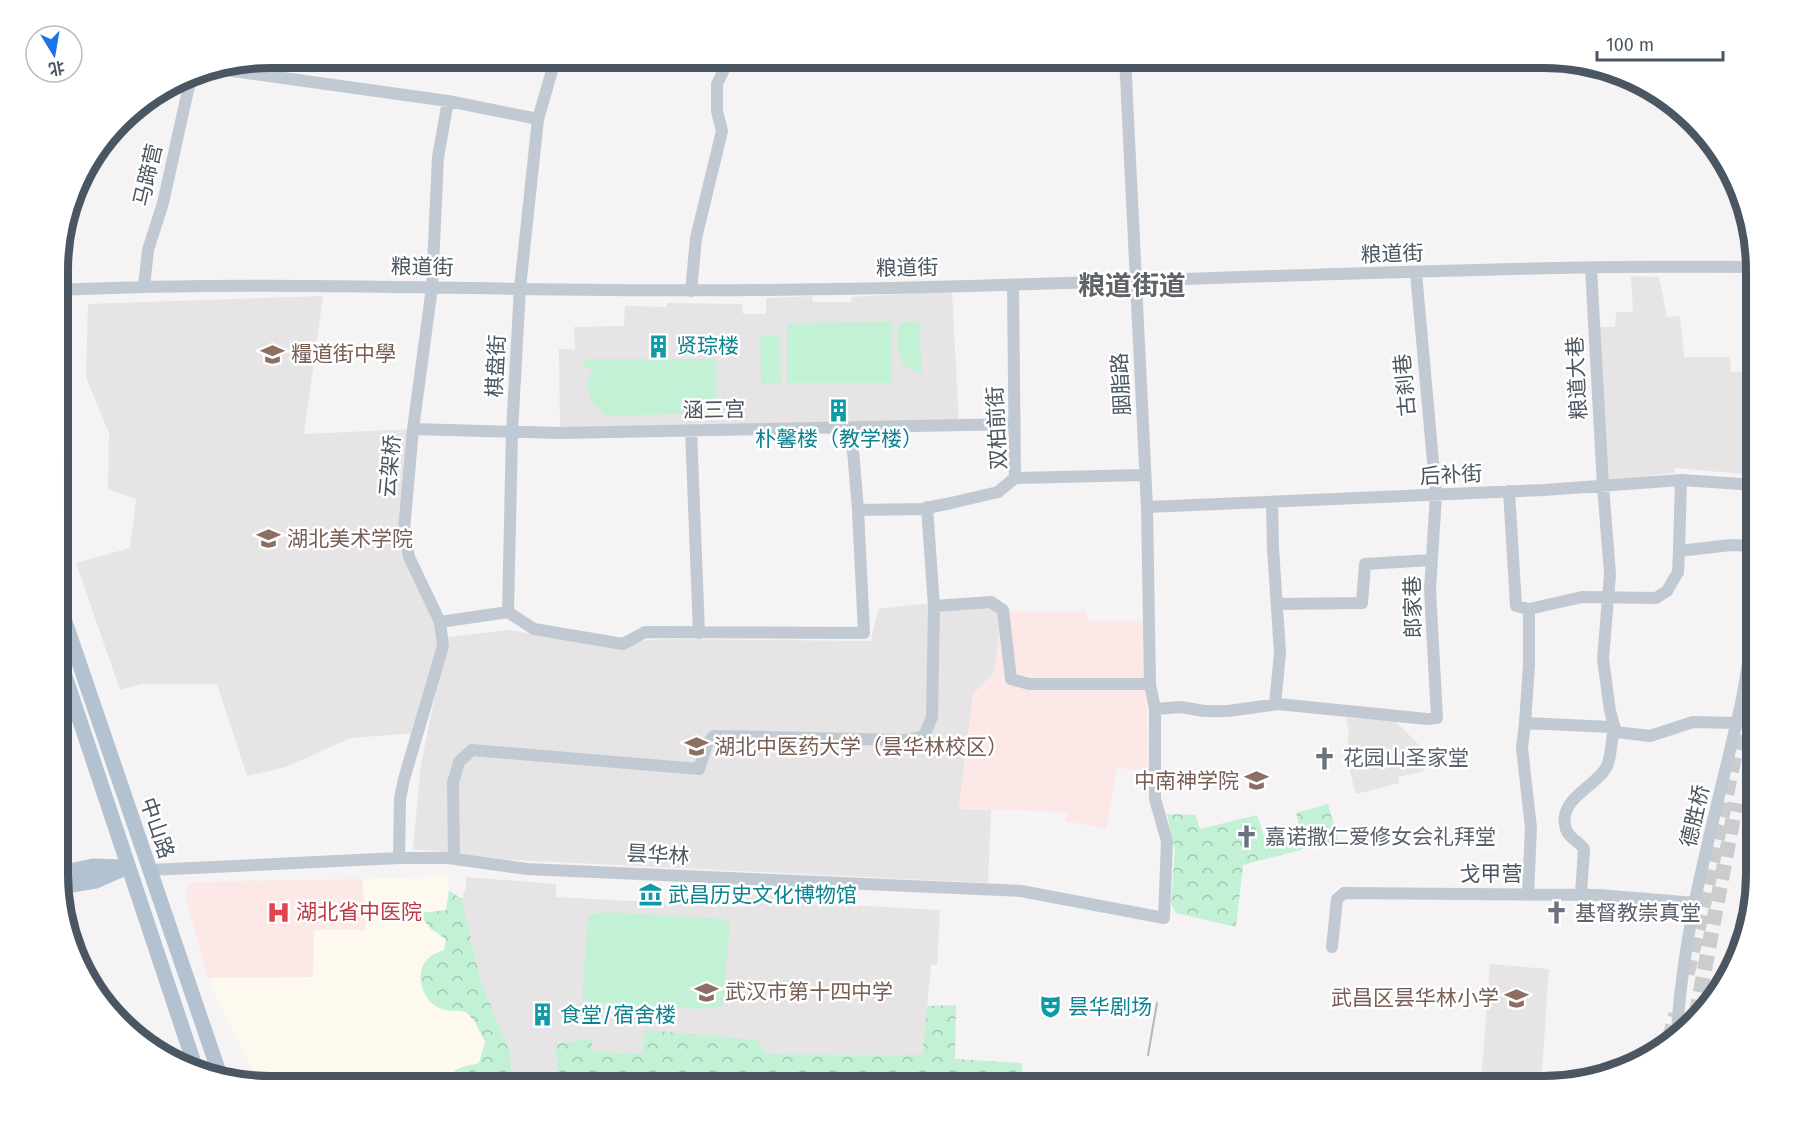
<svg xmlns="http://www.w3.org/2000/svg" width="1813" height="1144" viewBox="0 0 1813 1144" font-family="'Fira Sans','Noto Sans SC',sans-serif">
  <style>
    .commercial { fill: #fdf9ef }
    .education { fill: #e6e4e5 }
    .medical { fill: #fce8e6 }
    .grass { fill: #c3f1d5 }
    .forest { fill: url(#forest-crowns) }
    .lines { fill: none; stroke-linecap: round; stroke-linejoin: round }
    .major-tunnel { stroke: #caccce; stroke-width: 15; stroke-dasharray: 15 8; stroke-linecap: butt }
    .minor { stroke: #c1cad2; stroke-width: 12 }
    .major { stroke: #b3c2d1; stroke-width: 15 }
    .rail { stroke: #b5b8bd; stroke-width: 2 }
    .labels { text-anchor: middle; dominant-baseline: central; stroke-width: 5; stroke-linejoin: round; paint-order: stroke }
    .street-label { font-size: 21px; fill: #4a5661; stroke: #fff }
    .culture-label { font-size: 21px; fill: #0d838f; stroke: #fff; text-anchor: start }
    .education-label { font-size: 21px; fill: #785e54; stroke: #fff; text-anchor: start }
    .worship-label { font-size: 21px; fill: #5b616d; stroke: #fff; text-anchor: start }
    .health-label { font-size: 21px; fill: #be3a42; stroke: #fff; text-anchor: start }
    .district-label { font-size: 27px; font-weight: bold; fill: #5f6368; stroke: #fff }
    .rim { fill: none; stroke: #4a5661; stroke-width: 8 }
  </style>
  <defs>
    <pattern id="forest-crowns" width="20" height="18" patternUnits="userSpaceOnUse" patternTransform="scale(1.5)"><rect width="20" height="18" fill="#c3f1d5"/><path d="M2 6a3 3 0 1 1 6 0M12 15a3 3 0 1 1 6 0" fill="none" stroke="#a0c6b0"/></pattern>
  </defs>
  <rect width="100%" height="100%" fill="#f5f3f3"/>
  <!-- commercial -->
  <path class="commercial" d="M448,876L449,887L446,910L431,929L446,939L444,950L430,956L457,1010L466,1012L475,1022L485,1042L479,1063L449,1077L445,1087H268L248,1061L208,978L312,977L314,930H366L362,879Z"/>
  <!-- education -->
  <path class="education" d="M1631,276L1659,277L1667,317L1680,316L1684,357H1730L1731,372L1756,371L1754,475L1675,468L1674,473L1605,480L1600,327H1615L1616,312H1633Z
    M952,291L959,424L560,433L559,349L575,350L574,327L624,326L625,306L667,307V303L742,304L743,314H766V298L812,296L813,302H852L851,297Z
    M323,296L304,434L413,429L404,531L443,646L414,733L351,738L286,767L247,776L217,684H141L120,690L76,563L130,548L136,499L108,489L109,433L86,377L88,304Z
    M979,597L1002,616L994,673L973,694L959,809L991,810L988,883L513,860L413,849L421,764L447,637L509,630L587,643L671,639L871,641L878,609Z
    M1346,718L1395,721L1423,749L1424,771L1398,777L1399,783L1356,794L1346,757L1349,734Z
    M1756,794V888L1747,914L1740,913Z
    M466,877L556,884V897L743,907L744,894L774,896V901L940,910L937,965H931L922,1055L766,1054L646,1030L643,1054L592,1051V1038L555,1044L560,1080L512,1085L509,1050L480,979L462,899L466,887Z
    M1490,964L1549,969L1541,1083H1481Z"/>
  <!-- medical -->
  <path class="medical" d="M1086,611L1088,621H1144L1149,771L1117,768L1106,829L1066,821L1067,812L959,809L973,694L994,673L1002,616L1010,612Z
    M362,879L366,930H314L313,977L208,978L185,895L187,887L191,882Z"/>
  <!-- grass -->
  <path class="grass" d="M919,321L922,373C895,368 899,352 897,330L904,322Z
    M891,322L892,383H787V323Z
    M760,336H780L781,384H761Z
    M585,359H716L717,413L607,416C590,404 582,388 593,368L583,367Z
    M606,912L712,918L730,922L723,1006L705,1009L594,1003L582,998L588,915Z"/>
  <!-- forest -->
  <path class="forest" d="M1328,804L1338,840L1243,865L1236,927L1176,913L1171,904L1175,850L1167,814L1195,815L1200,829L1257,815L1265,839L1301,831L1296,813Z
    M449,891L462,899L480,979L509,1050L513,1085L559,1080L555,1044L592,1038V1051L643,1054L645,1030L757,1040L766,1054L922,1055L927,1006L956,1005L955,1059L1022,1063L1023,1078L997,1083L965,1073L847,1080L832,1087H445C451,1068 461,1067 479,1063L485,1042L475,1022L466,1012C458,1010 449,1012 442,1009C421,1003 412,969 431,956C435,953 440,952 444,950L446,939L431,929L418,913L446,910Z"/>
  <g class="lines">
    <!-- major-tunnel -->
    <path class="major-tunnel" d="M1749,732L1756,699
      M1687,974L1701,917L1743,716
      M1696,1015L1736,803
      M1669,1040L1676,1014"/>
    <!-- minor -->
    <path class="minor" d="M1211,66V57
      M221,67L226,70L448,101L538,119
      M1591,268L1603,486L1610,574L1603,659L1610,711L1616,732
      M144,286L148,250L163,203L192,72
      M1013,286L1015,478
      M59,290C289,279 519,293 749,290C1020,288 1289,273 1559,268C1625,266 1690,267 1756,267
      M691,291L696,238L722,131L717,111V84L730,57
      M413,429L560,433L1015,424
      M691,430L699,633
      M1015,478L1145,475
      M1681,480L1679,551L1731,545L1756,546
      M1509,491L1516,606L1529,609L1582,597L1656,598L1667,591L1678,572L1679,551
      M1272,502L1273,548L1280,653L1275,704
      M1147,507L1544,490L1681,480L1756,485
      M858,510L922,509L951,503L998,492L1015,478
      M1277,604L1362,603L1365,564L1432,560
      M934,606L991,602L1003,610L1011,679L1029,684H1150
      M1529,609V665L1525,723L1611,727L1616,732
      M508,612L534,629L623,644L645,632L864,633L858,510L851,427
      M440,622L508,612L512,432L520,288L538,119L556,57
      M1155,709L1181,707L1204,711H1228L1278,704L1427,719L1437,718L1430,590L1436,495L1416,273
      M1525,723L1522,748L1531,828L1528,894
      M399,858L400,799L404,779L443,646L440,622L409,557L404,530L413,429L432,287L438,157L448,101
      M454,859L453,783L459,762L472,750L699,769L707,744L714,736L907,740L924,736L932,717L934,606L927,507
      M150,870L399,858H448L527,869L1021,891L1164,918L1167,841L1155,799V709L1150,684L1147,507L1125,57
      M1581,894L1584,849C1579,841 1569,839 1566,829C1556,799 1598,786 1607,766C1611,757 1611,744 1613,734L1616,732L1650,736L1693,722L1737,723
      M1332,947L1337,899L1344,893L1599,895L1696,903
      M1677,1033C1683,924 1715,818 1739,712C1747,679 1750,643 1756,609
      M1351,1085L1522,1087"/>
    <!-- major -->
    <path class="major" d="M59,604L222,1081
      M59,658L193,1060L195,1071
      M59,873L93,866L122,867
      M59,887L96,881L128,867"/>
    <!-- rail -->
    <path class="rail" d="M1148,1055L1157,1003"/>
  </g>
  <!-- icons -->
  <defs>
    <symbol id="building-bare" viewBox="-9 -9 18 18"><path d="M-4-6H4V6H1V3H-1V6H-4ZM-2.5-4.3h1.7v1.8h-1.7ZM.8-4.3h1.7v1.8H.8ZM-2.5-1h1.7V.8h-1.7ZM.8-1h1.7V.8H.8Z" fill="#0f9aa8" stroke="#fff" stroke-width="2.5" paint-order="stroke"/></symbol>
    <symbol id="school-bare" viewBox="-9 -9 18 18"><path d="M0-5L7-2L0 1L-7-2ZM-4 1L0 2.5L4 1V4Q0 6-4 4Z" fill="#8d6e63" stroke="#fff" stroke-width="2.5" paint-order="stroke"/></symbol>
    <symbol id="university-bare" viewBox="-9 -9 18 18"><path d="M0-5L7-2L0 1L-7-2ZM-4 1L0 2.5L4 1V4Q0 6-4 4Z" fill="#8d6e63" stroke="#fff" stroke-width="2.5" paint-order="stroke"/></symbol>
    <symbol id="church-bare" viewBox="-9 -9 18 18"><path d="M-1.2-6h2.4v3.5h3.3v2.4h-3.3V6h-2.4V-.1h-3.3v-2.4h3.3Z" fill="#6b7280" stroke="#fff" stroke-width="2.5" paint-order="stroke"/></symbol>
    <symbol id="museum-bare" viewBox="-9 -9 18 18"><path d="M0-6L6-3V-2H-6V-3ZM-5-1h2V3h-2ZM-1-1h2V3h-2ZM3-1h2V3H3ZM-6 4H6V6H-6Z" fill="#0f9aa8" stroke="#fff" stroke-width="2.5" paint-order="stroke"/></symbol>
    <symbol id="hospital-bare" viewBox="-9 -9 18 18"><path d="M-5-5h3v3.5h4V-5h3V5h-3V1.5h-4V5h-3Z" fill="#e0444e" stroke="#fff" stroke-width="2.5" paint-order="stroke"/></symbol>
    <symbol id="theatre-bare" viewBox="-9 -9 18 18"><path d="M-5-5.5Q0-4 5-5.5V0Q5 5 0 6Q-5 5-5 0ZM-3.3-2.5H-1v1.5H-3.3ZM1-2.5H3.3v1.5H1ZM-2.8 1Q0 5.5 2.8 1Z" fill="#0f9aa8" stroke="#fff" stroke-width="2.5" paint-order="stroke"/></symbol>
  </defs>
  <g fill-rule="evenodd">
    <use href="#building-bare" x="642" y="330" width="33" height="33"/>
    <use href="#school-bare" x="256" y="338" width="33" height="33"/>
    <use href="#building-bare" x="822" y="394" width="33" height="33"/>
    <use href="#university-bare" x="252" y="522" width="33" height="33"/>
    <use href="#university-bare" x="680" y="730" width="33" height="33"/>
    <use href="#church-bare" x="1308" y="742" width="33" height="33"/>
    <use href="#school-bare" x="1240" y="764" width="33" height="33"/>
    <use href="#church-bare" x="1230" y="820" width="33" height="33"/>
    <use href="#museum-bare" x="634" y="878" width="33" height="33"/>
    <use href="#hospital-bare" x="262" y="896" width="33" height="33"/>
    <use href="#church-bare" x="1540" y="896" width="33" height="33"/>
    <use href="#school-bare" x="690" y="976" width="33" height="33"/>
    <use href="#school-bare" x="1500" y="982" width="33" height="33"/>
    <use href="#theatre-bare" x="1034" y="990" width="33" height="33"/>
    <use href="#building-bare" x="526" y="998" width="33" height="33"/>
  </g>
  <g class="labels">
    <!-- street labels -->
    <g class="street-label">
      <text transform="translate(148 175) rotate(-77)">马蹄营</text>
      <text transform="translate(1392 254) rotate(-2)">粮道街</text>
      <text transform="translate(422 267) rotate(1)">粮道街</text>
      <text transform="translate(907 268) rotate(-1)">粮道街</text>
      <text transform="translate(496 366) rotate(-87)">棋盘街</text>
      <text transform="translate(1577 378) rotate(-93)">粮道大巷</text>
      <text transform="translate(1121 384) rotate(-93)">胭脂路</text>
      <text transform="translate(1405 385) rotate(-95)">古刹巷</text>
      <text transform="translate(714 410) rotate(-1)">涵三宫</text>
      <text transform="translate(997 428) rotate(-93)">双柏前街</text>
      <text transform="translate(390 466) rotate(-85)">云架桥</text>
      <text transform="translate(1451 475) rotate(-3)">后补街</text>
      <text transform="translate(1413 607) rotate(-91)">郎家巷</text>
      <text transform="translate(1695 816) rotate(-77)">德胜桥</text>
      <text transform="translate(157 828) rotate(71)">中山路</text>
      <text transform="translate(658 855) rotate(3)">昙华林</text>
      <text x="1491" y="874">戈甲营</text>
    </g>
    <!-- culture labels -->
    <g class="culture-label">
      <text x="676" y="346">贤琮楼</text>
      <text x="839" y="439" text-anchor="middle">朴馨楼（教学楼）</text>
      <text x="668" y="895">武昌历史文化博物馆</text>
      <text x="1068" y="1007">昙华剧场</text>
      <text x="560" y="1015">食堂/宿舍楼</text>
    </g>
    <!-- education labels -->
    <g class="education-label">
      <text x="291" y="354">糧道街中學</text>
      <text x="287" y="539">湖北美术学院</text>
      <text x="714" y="747">湖北中医药大学（昙华林校区）</text>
      <text x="1239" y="781" text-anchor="end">中南神学院</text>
      <text x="725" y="992">武汉市第十四中学</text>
      <text x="1499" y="998" text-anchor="end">武昌区昙华林小学</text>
    </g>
    <!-- worship labels -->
    <g class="worship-label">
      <text x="1343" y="758">花园山圣家堂</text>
      <text x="1265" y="837">嘉诺撒仁爱修女会礼拜堂</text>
      <text x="1575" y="913">基督教崇真堂</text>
    </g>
    <!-- health labels -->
    <g class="health-label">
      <text x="296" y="912">湖北省中医院</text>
    </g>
    <!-- district labels -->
    <g class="district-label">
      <text x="1132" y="286">粮道街道</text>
    </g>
  </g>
  <!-- crop -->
  <path d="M0 0H1813V1144H0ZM270 68H1544A202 202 0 0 1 1746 270V874A202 202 0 0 1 1544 1076H270A202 202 0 0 1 68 874V270A202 202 0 0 1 270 68Z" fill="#fff" fill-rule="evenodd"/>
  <path class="rim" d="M270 68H1544A202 202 0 0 1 1746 270V874A202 202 0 0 1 1544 1076H270A202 202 0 0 1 68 874V270A202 202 0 0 1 270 68Z"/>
  <!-- north arrow -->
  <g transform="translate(54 54) rotate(169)"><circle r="28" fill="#ffffff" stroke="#b7bbc0" stroke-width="1.5"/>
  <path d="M0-4.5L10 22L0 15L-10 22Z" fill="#1a73e8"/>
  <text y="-9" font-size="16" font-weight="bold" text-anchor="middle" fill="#4a5661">北</text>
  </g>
  <!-- scale -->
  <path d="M1597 51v9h126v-9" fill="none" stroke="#4a5661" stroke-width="3"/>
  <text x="1606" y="51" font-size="18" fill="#4a5661" stroke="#ffffff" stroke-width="4.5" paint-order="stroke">100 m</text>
</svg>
